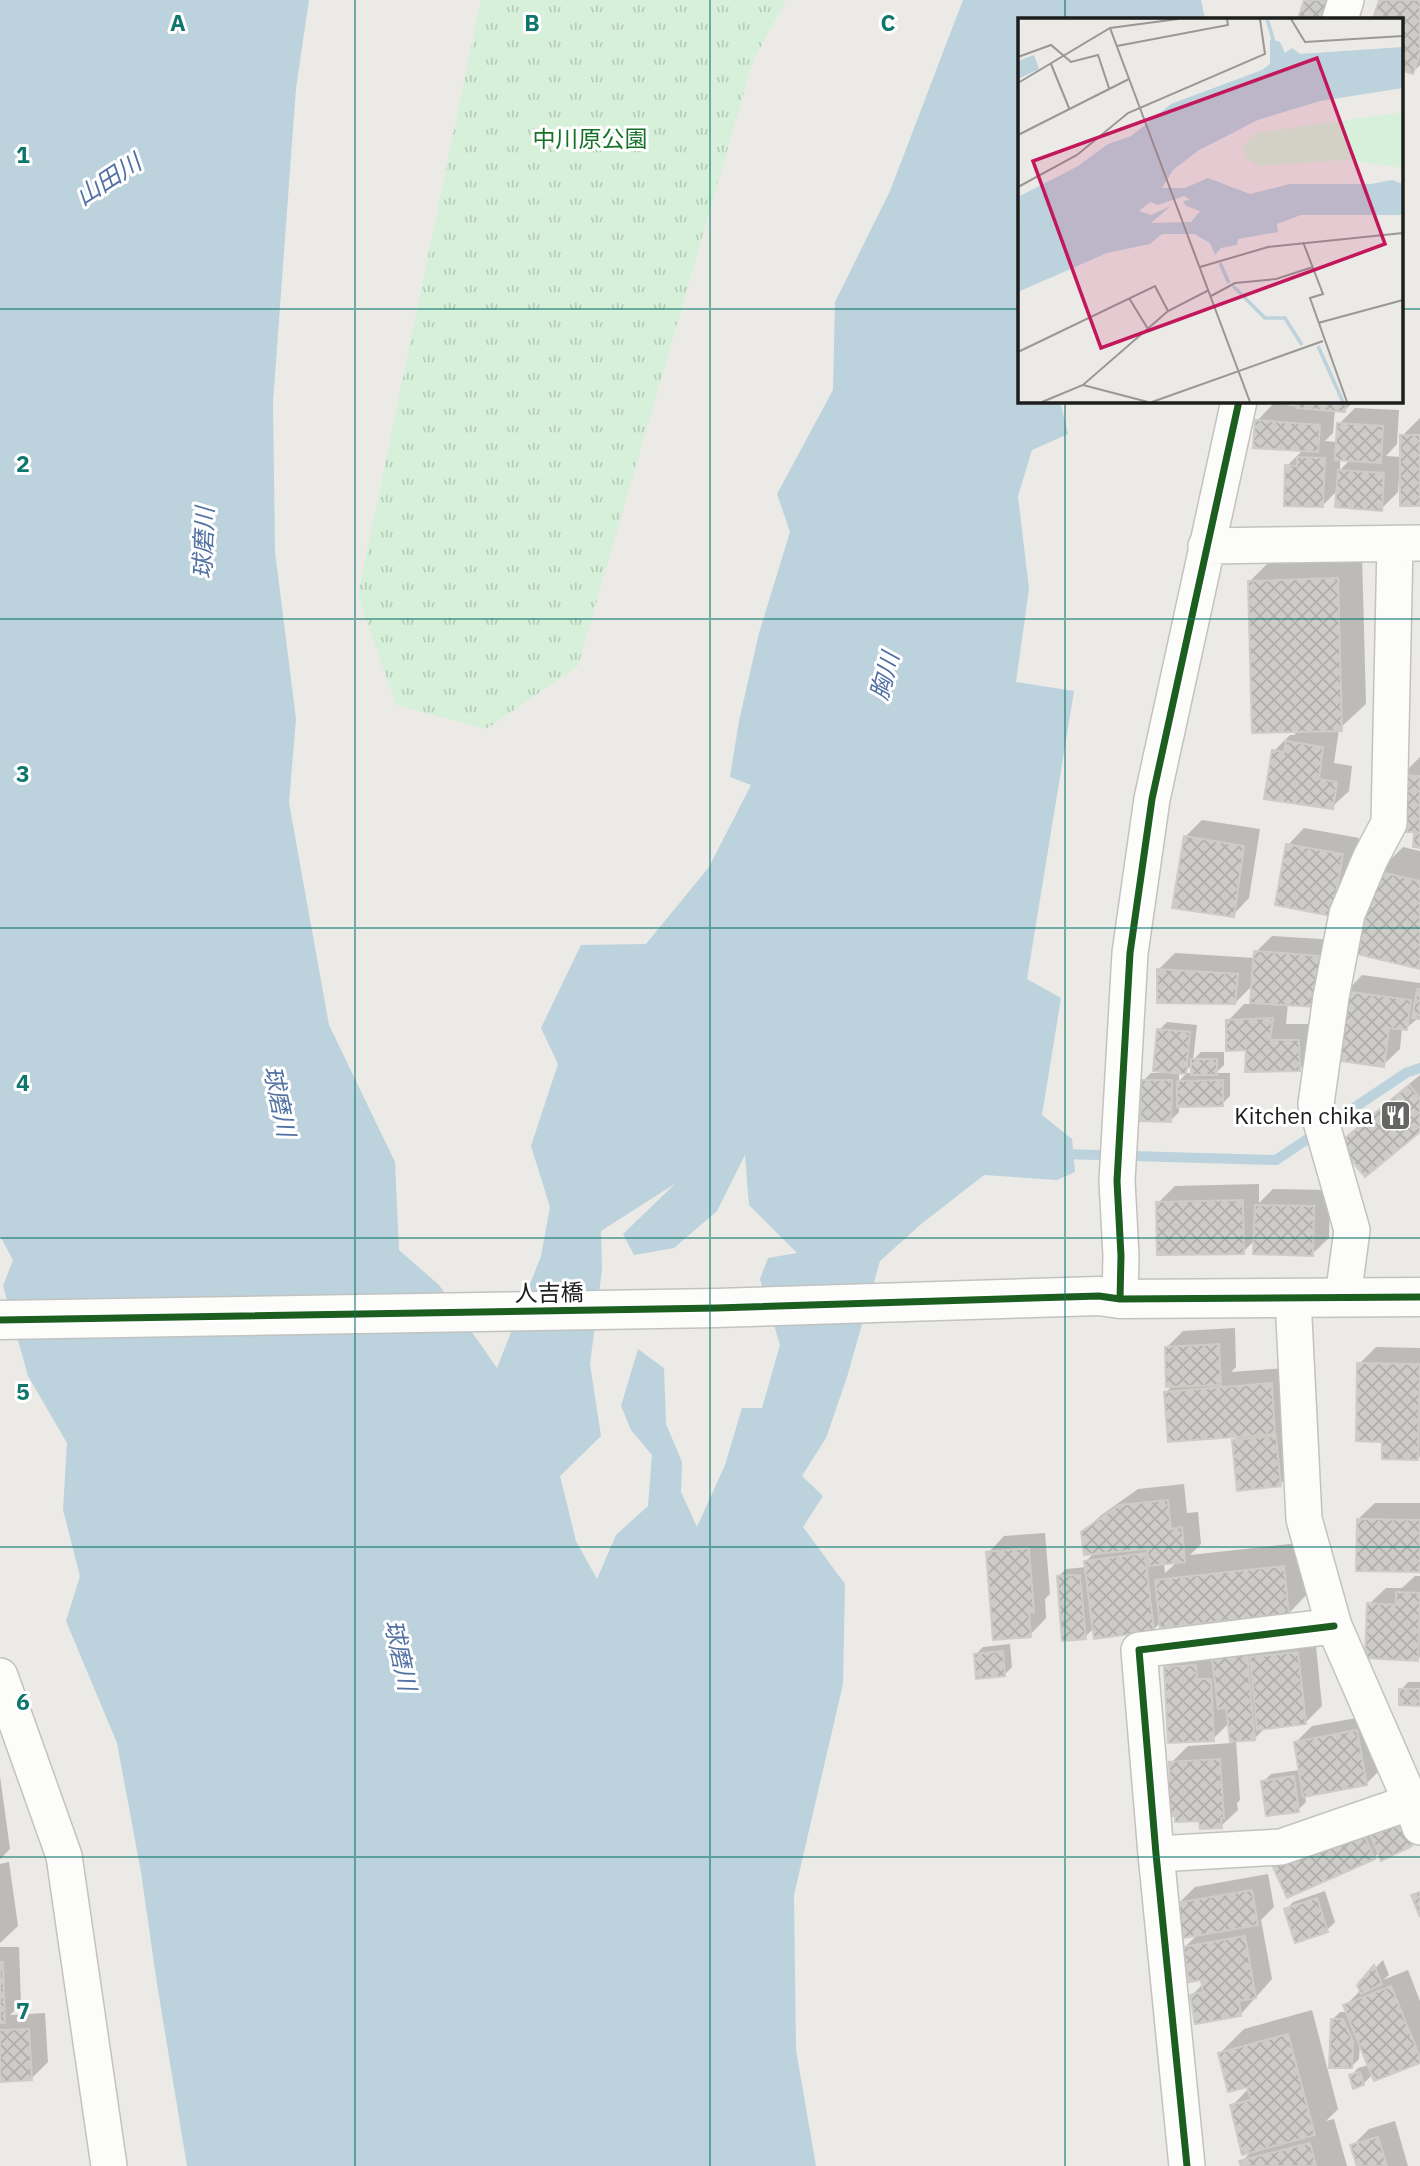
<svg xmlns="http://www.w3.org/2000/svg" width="1420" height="2166" viewBox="0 0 1420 2166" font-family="'IBM Plex Sans','Noto Sans JP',sans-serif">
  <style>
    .park { fill: url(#park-tufts) }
    .water { fill: #bcd2dc; fill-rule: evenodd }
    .shadow { fill: #0003; fill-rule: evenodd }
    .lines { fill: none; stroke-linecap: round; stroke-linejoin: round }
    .stream { stroke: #bcd2dc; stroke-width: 10 }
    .building { fill: url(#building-cross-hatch); stroke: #ceccc7; stroke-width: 2 }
    .minor-casing { stroke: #c2c2c0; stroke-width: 38 }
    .tertiary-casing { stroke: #c2c2c0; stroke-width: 41 }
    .minor { stroke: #fcfcfb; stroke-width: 35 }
    .tertiary { stroke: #fcfcfb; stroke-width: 38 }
    .cycleway-casing { stroke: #fff; stroke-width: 11 }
    .cycleway { stroke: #1b5e20; stroke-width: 7 }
    .grid { fill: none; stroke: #0f766e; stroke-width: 2; stroke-opacity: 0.55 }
    .labels { text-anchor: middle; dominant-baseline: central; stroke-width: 6; stroke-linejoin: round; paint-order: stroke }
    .park-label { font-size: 23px; fill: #157128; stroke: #fff }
    .poi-label { font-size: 23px; fill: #1d1d1d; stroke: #fff; text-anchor: end }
    .street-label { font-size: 23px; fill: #1d1d1d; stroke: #fff }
    .water-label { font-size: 24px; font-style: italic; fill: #5271a4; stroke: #fff }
    .inset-river { fill: none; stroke: #bcd2dc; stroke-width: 3.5 }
    .inset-road { fill: none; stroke: #999896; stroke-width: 2 }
    .view { fill: #c2185b; fill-opacity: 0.15; stroke: #c2185b; stroke-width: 3.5 }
    .inset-edge { fill: none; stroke: #1d1d1d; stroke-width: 3.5 }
    .grid-label { font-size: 23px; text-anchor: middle; font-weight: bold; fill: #0f766e; stroke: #fff; stroke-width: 6; stroke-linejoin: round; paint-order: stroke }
  </style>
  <defs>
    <pattern id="park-tufts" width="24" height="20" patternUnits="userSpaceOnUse" patternTransform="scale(1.75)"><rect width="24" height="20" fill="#d6f0d9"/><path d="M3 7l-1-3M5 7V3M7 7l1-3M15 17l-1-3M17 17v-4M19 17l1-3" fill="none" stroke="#b7cdba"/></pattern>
    <pattern id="building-cross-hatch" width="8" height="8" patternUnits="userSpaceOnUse" patternTransform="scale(1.75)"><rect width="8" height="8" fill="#ceccc9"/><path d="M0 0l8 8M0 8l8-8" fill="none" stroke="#b0afac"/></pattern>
  </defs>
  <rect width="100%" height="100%" fill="#ebeae6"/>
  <!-- park -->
  <path class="park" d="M481,0H786L753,61L578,666L486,729L396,705L358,595Z"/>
  <!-- water -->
  <path class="water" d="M0,0H309L296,88L273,402L275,552L296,719L289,803L329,1025L395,1162L399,1250L439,1285L497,1368L541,1256L550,1207L531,1146L558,1064L541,1028L581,945L646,944L709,867L751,785L730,777L739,721L759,633L790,532L777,494L833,390L835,302L890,191L963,0H1201L1205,19H1019V401H1060L1068,434L1032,450L1018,496L1029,589L1016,682L1074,691L1027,979L1061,998L1042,1115L1072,1139L1075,1172L1057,1180L984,1175L920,1225L880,1261L847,1377L826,1438L802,1476L823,1496L803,1527L845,1584L843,1684L794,1895L796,2050L816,2166H187L157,1984L141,1872L117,1743L66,1621L80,1576L63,1510L67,1443L28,1376L3,1286L13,1260L0,1236ZM745,1155L749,1205L797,1253L768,1258L760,1279L780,1345L762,1408H742L725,1465L697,1527L681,1492L682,1462L666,1424L664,1368L638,1349L621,1406L631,1430L652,1455L648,1506L616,1535L597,1579L576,1541L560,1476L601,1436L590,1364L602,1269L601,1231L676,1183L623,1234L634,1255L674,1248L717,1211Z"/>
  <!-- shadow -->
  <path class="shadow" d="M1381,0H1420V65L1413,72L1401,68V19H1371L1377,13Z
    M1298,401H1354L1345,410L1335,409L1333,433L1325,441L1338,442L1339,424L1355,408L1399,410L1397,444L1386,456L1402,457V436L1420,418V504L1402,477H1399L1398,492L1381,509L1338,490L1323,505L1287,466L1304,449L1257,421L1273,404L1298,406ZM1340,459H1351L1340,470Z
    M1362,554L1366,704L1339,729L1334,763L1352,766L1349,791L1332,807L1274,751L1290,735H1294L1299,730L1250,581L1274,557Z
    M1420,757V846L1401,776Z
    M1202,820L1260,829L1249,898L1233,915L1185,837Z
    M1304,828L1359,838L1348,897L1332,914L1288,845Z
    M1403,847L1420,851V967L1378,872Z
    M1272,936L1337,940L1288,1003L1286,1024H1315V1053L1299,1070L1247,1048L1228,1021L1244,1004H1252L1254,984L1235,1003L1159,969L1175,953L1255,958L1256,952Z
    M1362,975L1420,983V1017L1406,1028H1402L1400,1049L1383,1065L1346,992Z
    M1167,1022L1197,1025L1193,1060L1201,1052H1224V1065L1216,1073H1230V1096L1222,1104L1179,1105V1112L1171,1120L1143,1081L1151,1073H1167L1159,1030ZM1193,1063V1073H1187L1179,1081V1071L1185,1072Z
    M1420,1075V1130L1340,1144L1356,1128Z
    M1259,1184V1203L1273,1189L1330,1190L1329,1238L1312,1254L1256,1239L1243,1252L1158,1203L1175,1186Z
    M1235,1328L1236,1367L1231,1372L1288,1368L1297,1468L1280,1484L1234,1441L1240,1435L1166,1392L1173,1385L1167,1347L1183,1331Z
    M1376,1347L1420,1348V1456L1418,1459L1384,1440L1359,1364Z
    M1184,1484L1187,1513L1198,1512L1201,1544L1190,1555L1308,1542L1313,1588L1289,1613L1161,1622L1153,1630L1094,1628L1085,1637L1058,1577L1066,1569L1087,1567L1086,1561L1095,1552L1083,1532L1100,1516L1138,1489ZM1177,1562L1165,1573L1164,1563Z
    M1375,1503H1420V1570L1358,1519Z
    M1045,1533L1050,1594L1045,1599L1046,1618L1030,1635L988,1553L1004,1536Z
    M1415,1576H1420V1657L1417,1659L1369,1604L1386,1588H1402Z
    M1315,1636L1322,1706L1305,1723L1266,1727L1255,1738L1236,1740L1240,1800L1237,1803L1238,1810L1221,1826L1201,1819L1167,1782L1172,1777L1171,1763L1188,1746L1232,1743L1229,1723L1213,1739L1166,1668L1182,1651Z
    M1010,1644L1012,1667L1004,1675L975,1655L983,1647Z
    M1408,1682H1420V1704L1401,1690Z
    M1373,1715L1383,1767L1366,1784L1305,1795L1306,1802L1298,1810L1263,1782L1271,1774L1300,1770L1296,1742L1312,1726Z
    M0,1776L10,1849L0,1859Z
    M1378,1813L1419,1837L1411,1845L1379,1852L1374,1858L1276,1868Z
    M9,1862L18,1926L0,1943V1864Z
    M1268,1874L1274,1907L1261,1920L1272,1979L1241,2014L1192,1995L1203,1984L1185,1947L1198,1934L1178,1904L1195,1887Z
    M1325,1891L1335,1922L1327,1930L1286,1910L1293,1902Z
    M0,1947H19L21,2004L10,2015L45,2013L48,2062L31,2079L0,2080Z
    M1383,1960L1389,1975L1383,1980L1408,1970L1420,2001V2061L1373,2074L1363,2084L1351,2076L1358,2068L1369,2065L1360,2042L1359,2059L1351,2067L1333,2019L1340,2012H1347L1345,2006L1361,1990L1359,1985Z
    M1312,2010L1338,2109L1326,2121L1334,2119L1347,2166H1242L1241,2162L1253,2150L1232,2106L1249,2088L1220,2053L1244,2029Z
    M1395,2121L1408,2166H1358L1352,2146L1369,2129Z"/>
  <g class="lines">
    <!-- stream -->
    <path class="stream" d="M1062,1154L1276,1160L1406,1073L1420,1068"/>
  </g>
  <!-- building -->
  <path class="building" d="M1304,0H1328L1322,19H1298Z
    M1379,0H1420V53L1413,74L1401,70V19H1373Z
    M1296,401H1346L1345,412L1296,408Z
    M1255,420L1320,425L1318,452L1253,448Z
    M1337,423L1383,426L1381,463L1335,460Z
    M1400,435H1420V506H1400Z
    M1297,457L1325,458L1323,507L1284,506L1285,465L1297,466Z
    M1338,470L1384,473L1382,511L1335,507Z
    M1338,578L1342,731L1252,733L1248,581Z
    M1286,741L1323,747L1319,779L1337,782L1333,809L1264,799L1272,750L1284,752Z
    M1400,775L1420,776V848L1413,847L1414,832H1397Z
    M1184,836L1244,846L1234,917L1172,908Z
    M1286,844L1343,854L1332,916L1275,905Z
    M1376,871L1420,881V969L1357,954Z
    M1254,951L1321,956L1317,1007L1250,1003Z
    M1157,969L1238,974L1235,1004L1157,1003Z
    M1417,989H1420V1019L1412,1018Z
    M1344,991L1411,1000L1407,1030L1389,1028L1384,1067L1334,1060Z
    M1273,1018L1270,1040H1299L1300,1071L1245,1072L1246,1050L1226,1051V1020Z
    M1157,1029L1190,1032L1186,1074L1153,1071Z
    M1191,1059H1217V1075H1191Z
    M1141,1080H1172L1171,1122L1140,1121Z
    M1223,1080V1106L1177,1107V1081Z
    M1409,1085L1420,1098V1132L1365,1177L1338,1144Z
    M1243,1200L1244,1254L1157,1255L1156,1202Z
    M1255,1205L1314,1206L1313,1256L1253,1254Z
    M1219,1344L1221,1385L1166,1387L1165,1347Z
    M1357,1363L1420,1364L1418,1460L1382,1459V1442L1356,1441Z
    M1272,1383L1275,1434L1168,1442L1164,1392Z
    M1276,1436L1281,1486L1237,1491L1232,1440Z
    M1168,1500L1171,1529L1182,1527L1185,1562L1149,1566L1147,1549L1084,1555L1081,1532L1119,1505Z
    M1357,1519L1420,1520V1572L1356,1571Z
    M1029,1548L1034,1612H1029L1031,1637L993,1640L986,1552Z
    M1145,1553L1154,1631L1094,1639L1084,1561Z
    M1284,1566L1289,1614L1160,1628L1155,1580Z
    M1080,1575L1086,1639L1062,1641L1057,1576Z
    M1396,1592L1420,1593L1418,1661L1365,1658L1367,1603L1396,1605Z
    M1003,1651L1005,1676L976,1679L974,1654Z
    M1298,1652L1306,1724L1257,1730L1250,1657Z
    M1247,1654L1255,1740L1230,1742L1226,1708L1218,1709L1212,1658Z
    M1196,1665L1197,1679H1211L1214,1741L1168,1743L1164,1667Z
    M1399,1689H1420V1706L1399,1705Z
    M1357,1730L1367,1785L1303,1797L1294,1742Z
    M1220,1759L1224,1818H1221L1222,1828L1200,1829L1199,1821L1175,1822V1816H1167L1166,1781H1170L1169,1762Z
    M1294,1776L1299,1812L1266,1816L1261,1781Z
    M1400,1821L1412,1846L1381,1861L1370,1834Z
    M1361,1828L1375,1859L1287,1898L1273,1867Z
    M1252,1890L1258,1925L1183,1938L1176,1903Z
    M1420,1892V1917L1411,1895Z
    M1317,1898L1328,1932L1295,1943L1284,1909Z
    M1245,1936L1256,1998L1239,2001L1241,2016L1195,2024L1190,1995L1203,1992L1201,1980L1189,1982L1183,1947Z
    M0,1962H3L5,2023H0Z
    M1374,1965L1382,1984L1361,1994L1357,1985Z
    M1391,1986L1420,2057V2063L1374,2081L1343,2005Z
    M1331,2019H1343L1353,2041L1352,2068H1329Z
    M29,2029L32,2080L0,2082V2030Z
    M1288,2034L1315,2135L1242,2155L1230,2105L1251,2100L1247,2087L1228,2092L1218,2053Z
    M1360,2072L1364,2085L1353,2089L1349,2075Z
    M1378,2137L1387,2166H1357L1350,2145Z
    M1310,2143L1316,2166H1241L1239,2161Z"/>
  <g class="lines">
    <defs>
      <path id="minor" d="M1340,19L1346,0
        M1206,546L1420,543
        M1343,1297L1352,1230L1316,1104L1331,997L1347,914L1370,859L1389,823L1395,544
        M1293,1298L1304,1519L1334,1626L1411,1802L1420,1827
        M1120,1299L1121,1256L1117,1181L1130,953L1152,799L1239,401
        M0,1676L64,1856L109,2166
        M1156,1854L1281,1847L1411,1802
        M1187,2166L1156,1854L1139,1650L1334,1626"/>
      <path id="tertiary" d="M0,1320L717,1308L1099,1296L1120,1299L1420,1297"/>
    </defs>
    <!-- minor casing -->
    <use href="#minor" class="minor-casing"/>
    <!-- tertiary casing -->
    <use href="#tertiary" class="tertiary-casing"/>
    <!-- minor -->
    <use href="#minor" class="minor"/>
    <!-- tertiary -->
    <use href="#tertiary" class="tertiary"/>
    <defs>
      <path id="cycleway" d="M1120,1299L1121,1256L1117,1181L1130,953L1152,799L1239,401
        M0,1320L717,1308L1099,1296L1120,1299L1420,1297
        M1187,2166L1156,1854L1139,1650L1334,1626"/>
    </defs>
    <!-- cycleway casing -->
    <use href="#cycleway" class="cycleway-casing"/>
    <!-- cycleway -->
    <use href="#cycleway" class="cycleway"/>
  </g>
  <!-- grid -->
  <path class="grid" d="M355,0V2166M710,0V2166M1065,0V19M0,309H1019M1401,309H1420M1065,401V2166M0,619H1420M0,928H1420M0,1238H1420M0,1547H1420M0,1857H1420"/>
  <!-- icons -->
  <defs>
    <symbol id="restaurant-square" viewBox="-11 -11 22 22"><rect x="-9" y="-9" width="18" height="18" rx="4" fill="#656563" stroke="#fff"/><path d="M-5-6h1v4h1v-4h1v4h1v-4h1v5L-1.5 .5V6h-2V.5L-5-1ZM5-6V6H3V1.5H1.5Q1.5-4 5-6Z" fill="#fff"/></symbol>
  </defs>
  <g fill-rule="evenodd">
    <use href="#restaurant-square" x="1378" y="1098" width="35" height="35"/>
  </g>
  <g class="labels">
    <!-- park labels -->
    <g class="park-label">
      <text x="590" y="138">中川原公園</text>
    </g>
    <!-- poi labels -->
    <g class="poi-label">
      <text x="1373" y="1115">Kitchen chika</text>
    </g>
    <!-- street labels -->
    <g class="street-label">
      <text transform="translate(549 1292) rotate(-1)">人吉橋</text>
    </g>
    <!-- water labels -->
    <g class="water-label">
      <text transform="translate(108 179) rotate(-33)">山田川</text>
      <text transform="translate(203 543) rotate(-88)">球磨川</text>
      <text transform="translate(884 676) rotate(-75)">胸川</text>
      <text transform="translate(280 1101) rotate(78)">球磨川</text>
      <text transform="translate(401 1655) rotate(78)">球磨川</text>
    </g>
  </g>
  <!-- overview -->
  <g transform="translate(1018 18)">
    <rect width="385" height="385" fill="#ebeae6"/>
    <path d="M385,94V150L327,142L240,148L227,139L226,126L238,115Z" fill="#d6f0d9"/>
    <path d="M252,21L262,24L267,35L274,30L282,36L385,29V70L302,83L240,102L181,132L155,152L144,170H167L190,160L232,176L272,166H353L374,162L385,166V197H283L259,206L260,214L220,221L219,227L203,230L197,237L192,225L176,216H144L132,226L89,235L0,274L2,178L60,148L90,126L113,118L153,86L244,52L252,46ZM166,178L172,182L165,183L168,188L182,193L173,204L133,205L153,188L133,197L121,193L132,184L140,187ZM16,37L21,51L0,61V43Z" fill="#bcd2dc" fill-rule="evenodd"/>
    <path class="inset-river" d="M249,1L259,34M202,245L211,265M215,268L247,300H267L284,327M300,328L325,384"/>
    <path class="inset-road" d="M273,1L287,24L385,18M92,10L232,384M99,28L210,7L209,1M0,39L33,27L53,44L80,37L91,70M33,46L51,90M0,65L92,10L160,1M0,117L111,61M0,169L59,137L110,95L247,36L242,1M285,224L305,276L292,280L329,384M182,249L250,229L385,215M193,278L217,265L258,261L295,249M111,280L130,311M300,305L385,282M0,334L137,268L150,293M65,367L130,384M24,384L65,367L150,293L191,272M134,384L305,323"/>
    <path class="view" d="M299,40L367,226L83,330L15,143Z"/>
    <rect width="385" height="385" class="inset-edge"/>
  </g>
  <g class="grid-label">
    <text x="178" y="31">A</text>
    <text x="532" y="31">B</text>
    <text x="888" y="31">C</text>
    <text x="23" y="163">1</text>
    <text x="23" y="472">2</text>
    <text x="23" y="782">3</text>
    <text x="23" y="1091">4</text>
    <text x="23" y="1400">5</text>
    <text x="23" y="1710">6</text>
    <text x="23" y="2019">7</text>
  </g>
</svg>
